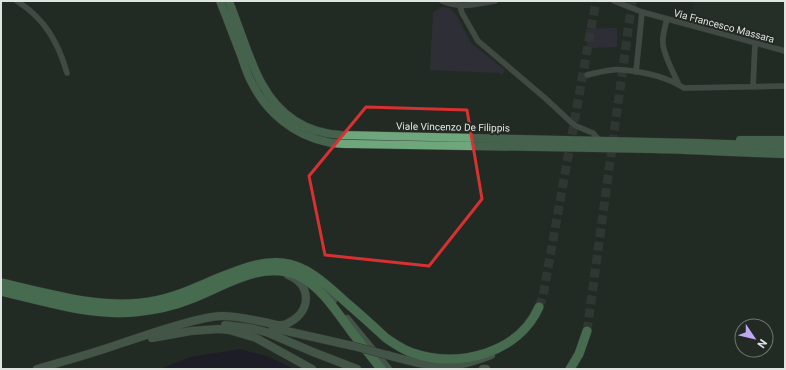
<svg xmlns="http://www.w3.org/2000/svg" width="786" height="370" viewBox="0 0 786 370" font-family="Roboto,sans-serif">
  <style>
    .built { fill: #28342b }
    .green { fill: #3c354c }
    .water { fill: #180f2a }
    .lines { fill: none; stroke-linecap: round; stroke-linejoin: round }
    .trunk-tunnel { stroke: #404640; stroke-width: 9; stroke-dasharray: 9 4.5; stroke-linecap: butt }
    .minor-casing { stroke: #3f4541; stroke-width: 6 }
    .secondary-casing { stroke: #3f4541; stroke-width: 9 }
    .primary-casing { stroke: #3f4541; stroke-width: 9 }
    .trunk-casing { stroke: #3f4541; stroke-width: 10 }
    .minor { stroke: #676f68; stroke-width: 5.5 }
    .secondary { stroke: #6b8b72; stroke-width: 8 }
    .primary { stroke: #6fa77d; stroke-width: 8 }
    .trunk { stroke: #72ba84; stroke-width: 9 }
    .secondary-bridge-casing { stroke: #3f4541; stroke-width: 9; stroke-linecap: butt }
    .secondary-bridge { stroke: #6b8b72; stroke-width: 8 }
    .marked { fill: none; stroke: #d73131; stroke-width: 3; stroke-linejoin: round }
    .labels { text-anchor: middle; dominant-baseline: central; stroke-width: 4; stroke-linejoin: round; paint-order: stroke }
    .street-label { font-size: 10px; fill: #e1e5e1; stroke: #232a24 }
  </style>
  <rect width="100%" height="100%" fill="#232a24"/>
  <!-- built -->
  <path class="built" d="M695,1H785V52L687,26Z"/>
  <!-- green -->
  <path class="green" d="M442,7L450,8L457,16L471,43L505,70L502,75L499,73L430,70L433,12Z
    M617,28V47L587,48L586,29Z"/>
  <!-- water -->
  <path class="water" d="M240,349L269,357L294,369H160L190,357Z"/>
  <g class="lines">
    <!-- trunk-tunnel -->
    <path class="trunk-tunnel" d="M539,307L543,296L596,1
      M587,331L632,1"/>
    <defs>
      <path id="minor" d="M17,1C45,19 58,42 67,73
        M442,1C462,9 475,4 495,1
        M614,1L642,12L785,51
        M460,6L462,13L478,41L545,98L572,123L576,126L593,133L600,141
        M667,19C665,27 662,36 663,44C664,56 674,74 679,85
        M636,72L642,12
        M587,75C595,73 604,71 612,70C616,69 620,70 624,70C645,72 667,77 684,88L785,86
        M753,87L755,44"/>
      <path id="secondary" d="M315,281L323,288L333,300
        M347,319L388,369
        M225,325L250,328L266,332L313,352L357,369
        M273,328L353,346
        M152,338L191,331L218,329L229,330L256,338L312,369
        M387,355C407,360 428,367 449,366C463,365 478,360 491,355
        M37,369C65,361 94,353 122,343C151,334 181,322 212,317C229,314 247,319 264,322C270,323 276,326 282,325C285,325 288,323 290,322C312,310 311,284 288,275
        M483,369H486"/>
      <path id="primary" d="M220,1L224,11C230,26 235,40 241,55C244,64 247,74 252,83C267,113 294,135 327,142C335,144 344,144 352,144L652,149C696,150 741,153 785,154
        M229,1C235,17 241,34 247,50C252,62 256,74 262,84C279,115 306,133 341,135L698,143L785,146
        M740,140H785"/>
      <path id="trunk" d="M1,283C47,293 94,308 141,303C170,300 190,290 216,279C236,271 260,260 283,263C309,266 329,287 348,304C361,315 374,327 386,338C395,344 403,350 413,353C458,369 519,353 539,307
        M1,291C45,301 89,316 135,312C153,310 171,307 188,300C222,288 259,260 297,275C319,284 337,312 351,331C361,344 371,356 381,369
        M570,369L579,354L587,331"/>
    </defs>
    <!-- minor casing -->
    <use href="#minor" class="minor-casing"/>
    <!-- secondary casing -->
    <use href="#secondary" class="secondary-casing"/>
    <!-- primary casing -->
    <use href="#primary" class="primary-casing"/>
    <!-- trunk casing -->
    <use href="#trunk" class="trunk-casing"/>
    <!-- minor -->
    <use href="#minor" class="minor"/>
    <!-- secondary -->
    <use href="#secondary" class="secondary"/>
    <!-- primary -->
    <use href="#primary" class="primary"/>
    <!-- trunk -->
    <use href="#trunk" class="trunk"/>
    <defs>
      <path id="secondary-bridge" d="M353,346L387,355"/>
    </defs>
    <!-- secondary-bridge casing -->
    <use href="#secondary-bridge" class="secondary-bridge-casing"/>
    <!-- secondary-bridge -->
    <use href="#secondary-bridge" class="secondary-bridge"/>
  </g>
  <!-- marked area -->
  <path d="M0 0H786V370H0ZM366,107L467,110L482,199L429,266L325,255L309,176Z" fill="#232a24" fill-opacity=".55" fill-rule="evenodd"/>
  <path class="marked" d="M366,107L467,110L482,199L429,266L325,255L309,176Z"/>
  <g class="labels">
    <!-- street labels -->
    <g class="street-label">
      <text transform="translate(724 26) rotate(15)">Via Francesco Massara</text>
      <text transform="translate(453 127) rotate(1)">Viale Vincenzo De Filippis</text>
    </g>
  </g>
  <!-- border -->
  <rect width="786" height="370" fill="none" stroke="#e1e5e1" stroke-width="4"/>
  <!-- north arrow -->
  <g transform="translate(754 338) rotate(125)"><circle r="19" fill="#232a24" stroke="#6f7570"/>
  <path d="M0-3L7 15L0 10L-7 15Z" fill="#bfa9f4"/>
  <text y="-6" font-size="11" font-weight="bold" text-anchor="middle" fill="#e1e5e1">N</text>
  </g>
</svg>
